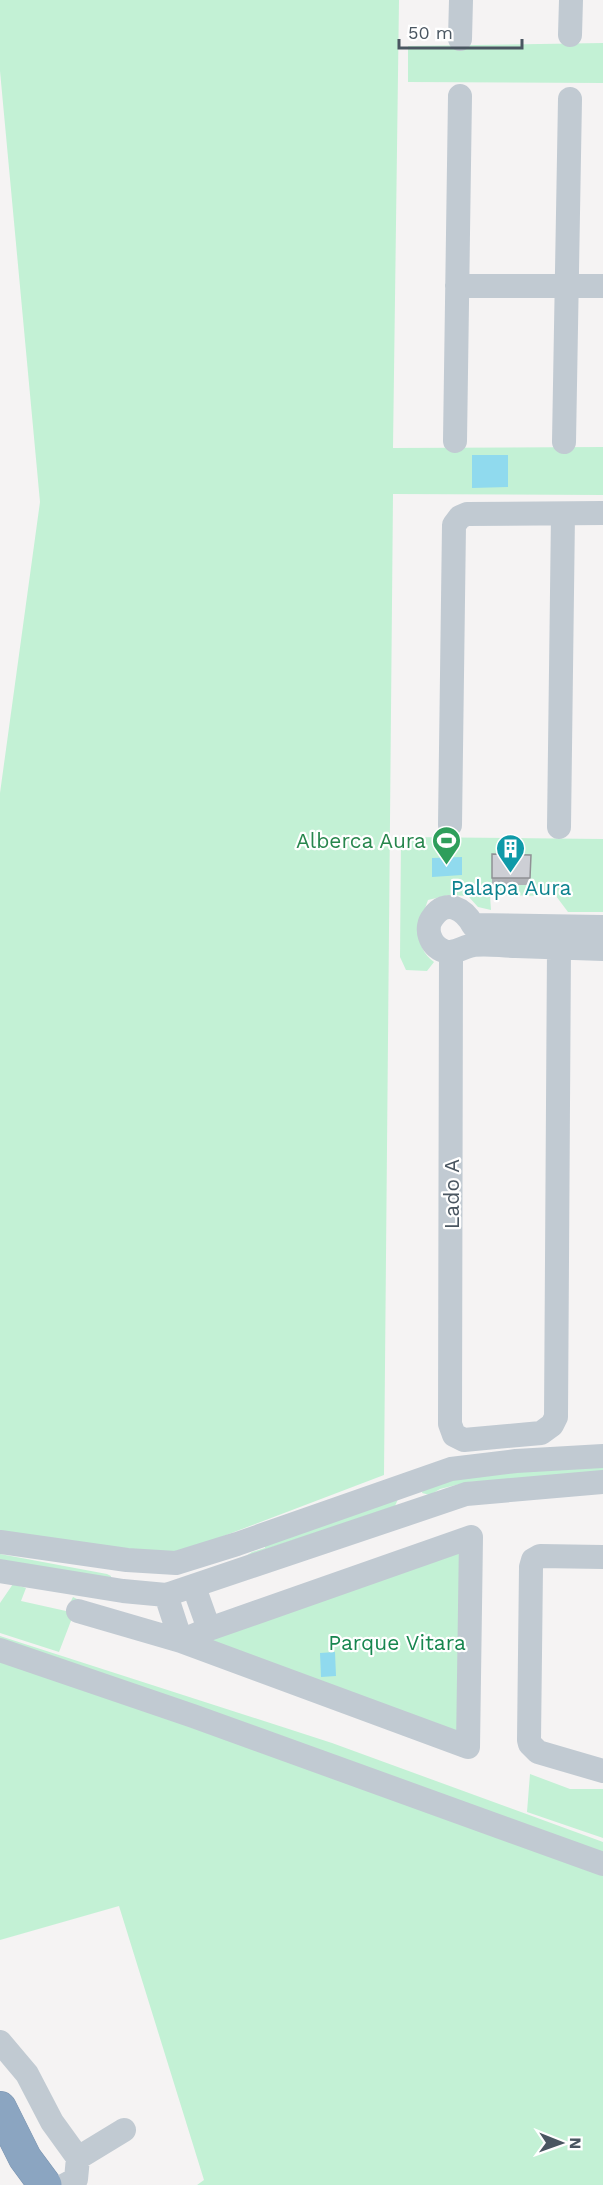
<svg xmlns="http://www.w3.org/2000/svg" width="603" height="2185" viewBox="0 0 603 2185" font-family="'Work Sans',sans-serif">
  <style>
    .green { fill: #c3f1d5 }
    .water { fill: #90daee }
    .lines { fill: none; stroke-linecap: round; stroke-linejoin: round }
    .highway-casing { stroke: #7690ad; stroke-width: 34 }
    .minor { stroke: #c1cad2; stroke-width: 24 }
    .highway { stroke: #8ba5c1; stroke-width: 33 }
    .wall { fill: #b0b2b7 }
    .building { fill: #cdcfd5; stroke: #909195; stroke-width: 1.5 }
    .labels { text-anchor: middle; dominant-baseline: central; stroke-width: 4.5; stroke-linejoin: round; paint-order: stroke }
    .leisure-label { font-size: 21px; fill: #27864d; stroke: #fff; text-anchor: end }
    .culture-label { font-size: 21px; fill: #0d838f; stroke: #fff }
    .street-label { font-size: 21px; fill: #4a5661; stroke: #fff }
    .park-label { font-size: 21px; fill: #17864f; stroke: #fff }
  </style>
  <rect width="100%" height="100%" fill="#f5f3f3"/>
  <!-- green -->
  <path class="green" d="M0,0H399L393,448L603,447V495L393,494L384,1475L179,1553L151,1555L0,1534V793L40,502L0,71Z
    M603,43V83L408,82V46Z
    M401,837L603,839V912H568L556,896L490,895L491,910L478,907L468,896L449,895L428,900C420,922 412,946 434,962L427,971L406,970L400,957Z
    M603,1466V1475L468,1482L440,1489L430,1495L422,1493L423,1489L455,1476Z
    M398,1499L395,1506L246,1556L252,1552L265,1548V1543Z
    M464,1549L460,1733L207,1641Z
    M0,1554L107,1574L111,1576V1580L0,1563Z
    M13,1584L26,1588L21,1601L66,1611L73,1597L79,1600L59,1652L0,1633V1603Z
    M0,1636L332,1743L603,1842V2185H197L204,2180L119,1906L0,1940Z
    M530,1774L570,1789H603V1838L527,1812Z"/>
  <!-- water -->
  <path class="water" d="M472,455H508V487L472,488Z
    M462,857V875L432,877V858Z
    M335,1652L336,1676L321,1677L320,1653Z"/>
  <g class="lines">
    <defs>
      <path id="highway" d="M0,2108L25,2158L45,2185"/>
    </defs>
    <!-- highway casing -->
    <use href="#highway" class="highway-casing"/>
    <!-- minor -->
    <path class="minor" d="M570,35L571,0
      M460,39L461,0
      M457,286H603
      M455,441L460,96
      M564,442L570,99
      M450,825L454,525L460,517L467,514L603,513
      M559,827L563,514
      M603,927L473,925C464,909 446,898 433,917C424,928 430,946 444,951C456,955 463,946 474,945C487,943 502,946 516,946C545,947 574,948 603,949
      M451,953L450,1424L454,1435L464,1440L541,1433L552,1425L556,1417L559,948
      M0,1542L127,1560L176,1563L237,1544L451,1469L516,1461L603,1456
      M603,1557L540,1556L533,1560L531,1567L529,1740L530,1744L538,1752L603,1771
      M0,1571L123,1591L166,1595L466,1494L603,1482
      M166,1595L181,1641L209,1629L194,1587
      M78,1611L181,1641L468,1747L471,1537L209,1629
      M0,1650L193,1716L603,1864
      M0,2042L27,2074L52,2122L78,2158L76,2179L65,2185
      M78,2158L124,2130"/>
    <!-- highway -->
    <use href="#highway" class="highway"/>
  </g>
  <!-- wall -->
  <path class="wall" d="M492,854L531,855L530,885H492Z"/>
  <!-- building -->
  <path class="building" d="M492,854L531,855L530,878H492Z"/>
  <!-- icons -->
  <defs>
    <symbol id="stadium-pin" viewBox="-11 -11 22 30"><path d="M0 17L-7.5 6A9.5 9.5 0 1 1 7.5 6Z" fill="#2e9e5b" stroke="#fff"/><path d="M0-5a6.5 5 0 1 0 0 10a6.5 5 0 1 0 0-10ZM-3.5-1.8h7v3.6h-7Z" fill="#fff"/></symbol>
    <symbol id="building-pin" viewBox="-11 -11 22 30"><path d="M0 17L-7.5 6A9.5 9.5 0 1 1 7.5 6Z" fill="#0f9aa8" stroke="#fff"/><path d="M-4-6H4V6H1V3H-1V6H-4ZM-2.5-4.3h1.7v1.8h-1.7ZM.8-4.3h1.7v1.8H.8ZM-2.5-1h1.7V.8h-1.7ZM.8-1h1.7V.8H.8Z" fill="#fff"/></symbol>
  </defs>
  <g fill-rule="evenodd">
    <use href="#stadium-pin" x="430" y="824" width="33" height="45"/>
    <use href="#building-pin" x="494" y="832" width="33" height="45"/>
  </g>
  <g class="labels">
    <!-- leisure labels -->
    <g class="leisure-label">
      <text x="426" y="840">Alberca Aura</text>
    </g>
    <!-- culture labels -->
    <g class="culture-label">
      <text x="511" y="887">Palapa Aura</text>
    </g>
    <!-- street labels -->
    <g class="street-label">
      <text transform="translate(451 1194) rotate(-90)">Lado A</text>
    </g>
    <!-- park labels -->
    <g class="park-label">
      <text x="397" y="1642">Parque Vitara</text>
    </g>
  </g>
  <!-- north arrow -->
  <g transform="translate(561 2143) rotate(91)" stroke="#ffffff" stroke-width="4.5" paint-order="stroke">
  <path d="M0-4.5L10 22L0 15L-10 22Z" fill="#4a5661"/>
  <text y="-9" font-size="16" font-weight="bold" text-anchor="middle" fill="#4a5661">N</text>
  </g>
  <!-- scale -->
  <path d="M399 39v9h123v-9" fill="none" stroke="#4a5661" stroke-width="3"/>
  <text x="408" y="39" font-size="18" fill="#4a5661" stroke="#ffffff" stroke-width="4.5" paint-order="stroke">50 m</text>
</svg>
